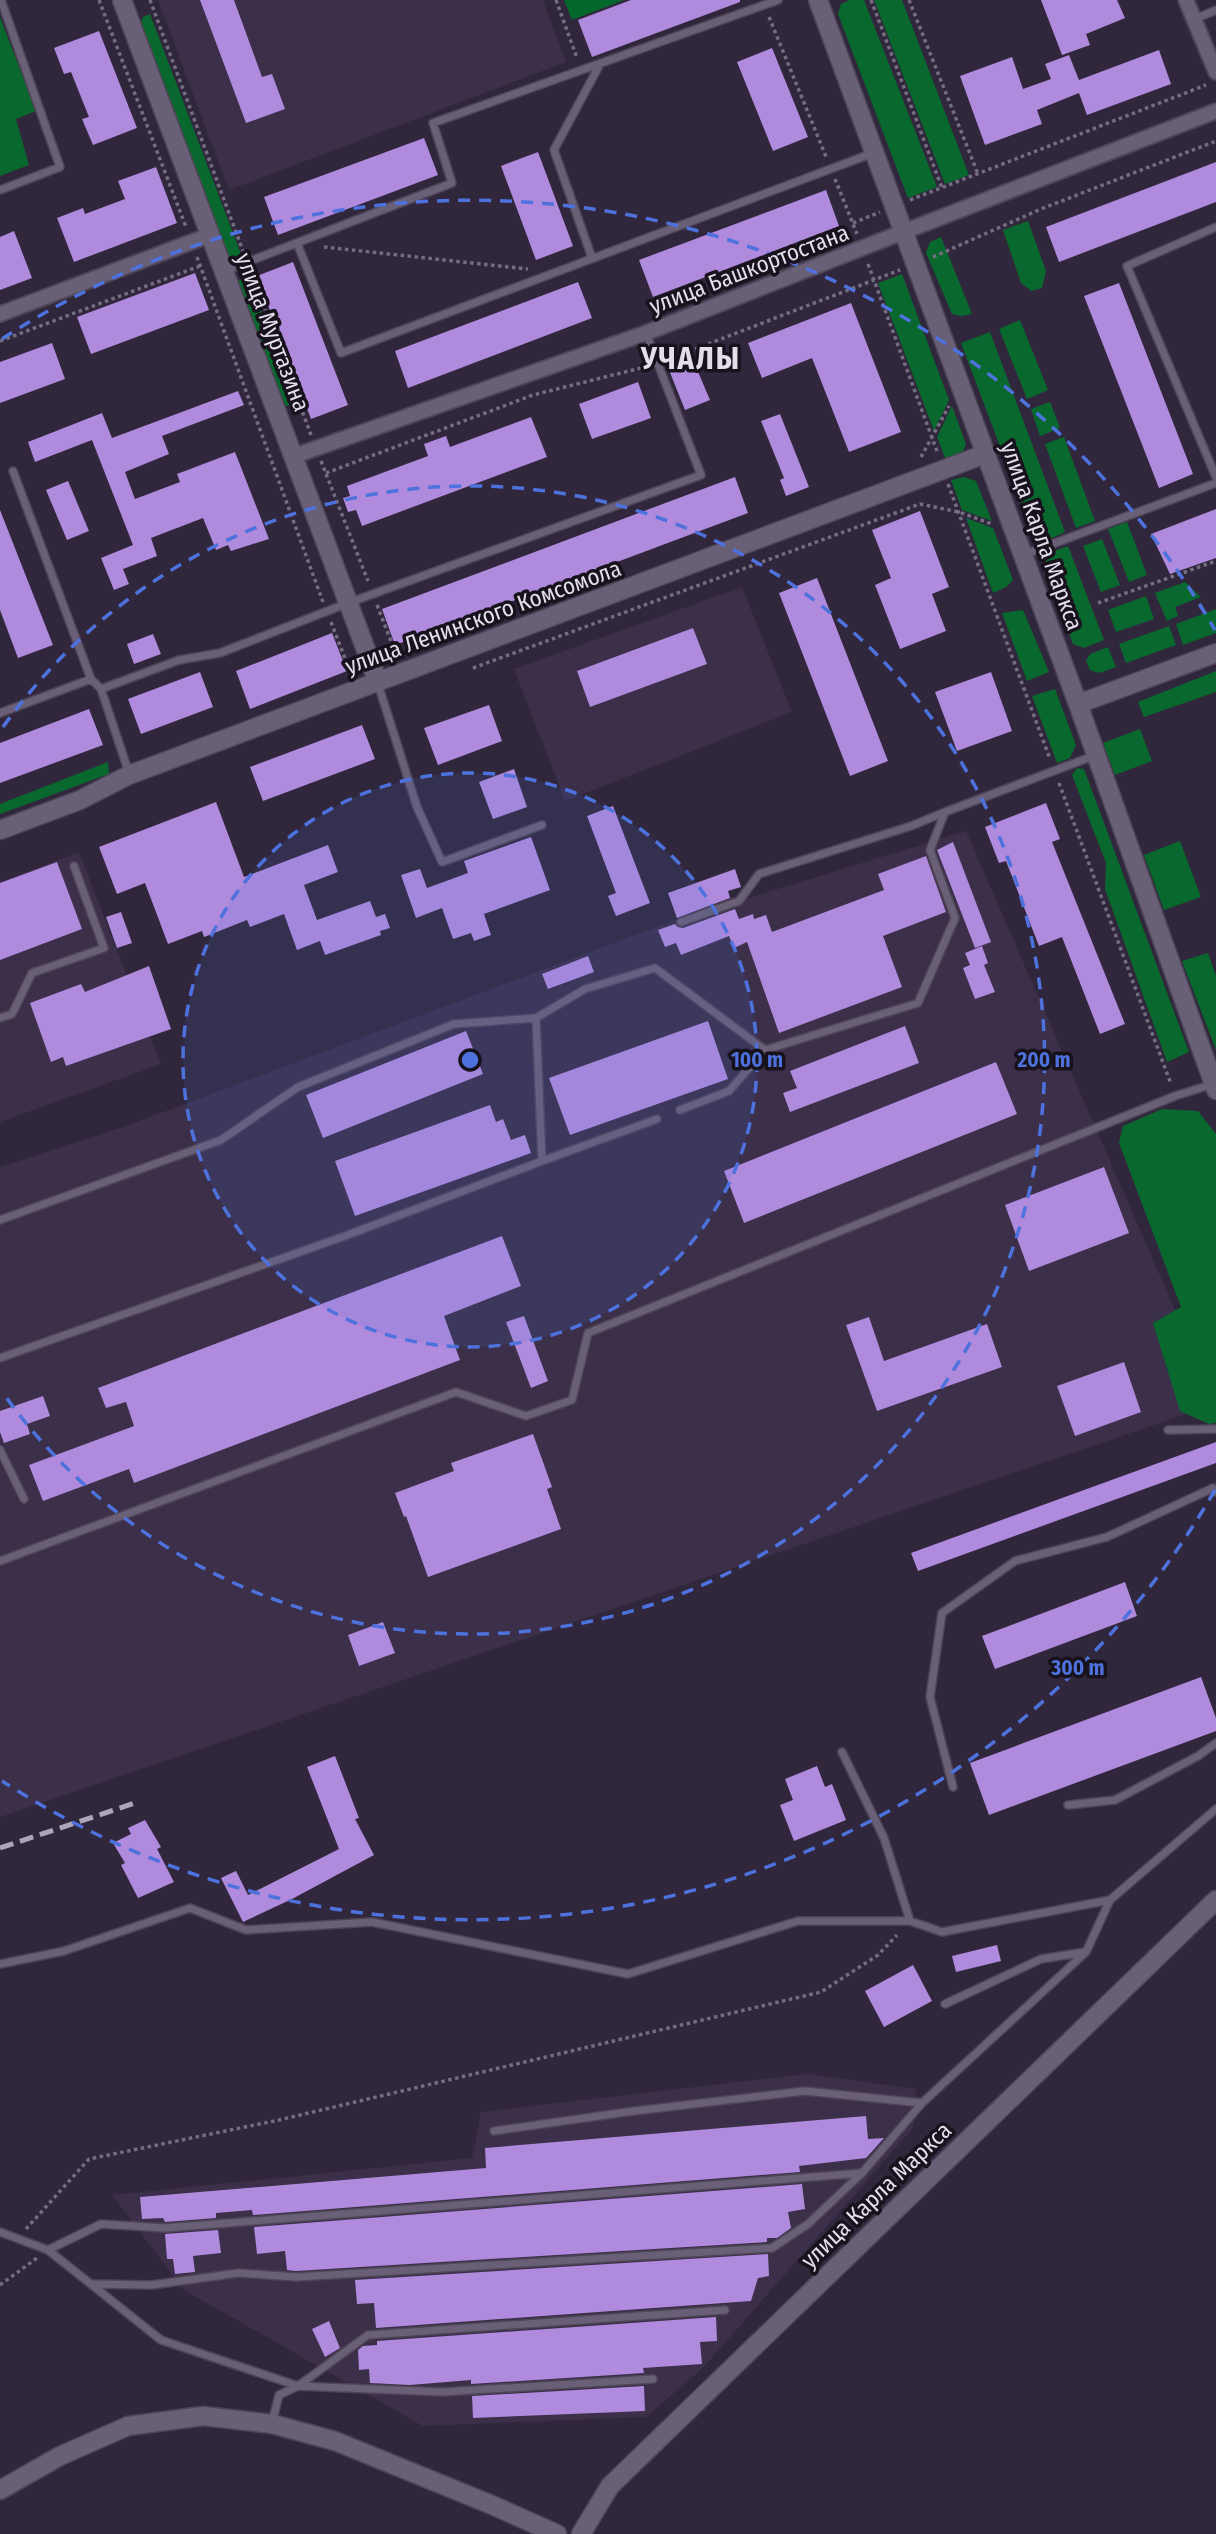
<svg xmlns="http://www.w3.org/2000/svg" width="1216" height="2534" viewBox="0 0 1216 2534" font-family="'Fira Sans Condensed',sans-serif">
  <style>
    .built { fill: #3b2f4a }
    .green { fill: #08682d }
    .forest { fill: #04672c }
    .building { fill: #b08adc }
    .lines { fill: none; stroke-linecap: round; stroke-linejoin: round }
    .service-casing { stroke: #4e4557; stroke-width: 10 }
    .minor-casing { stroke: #4e4557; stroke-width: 18 }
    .tertiary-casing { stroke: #4e4557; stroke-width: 21 }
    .secondary-casing { stroke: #4e4557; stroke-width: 21 }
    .path { stroke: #756d80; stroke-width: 3.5; stroke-dasharray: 3.5 3.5; stroke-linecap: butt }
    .service { stroke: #695f77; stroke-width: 7 }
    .minor { stroke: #695f77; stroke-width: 14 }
    .tertiary { stroke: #695f77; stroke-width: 18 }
    .secondary { stroke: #695f77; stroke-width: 18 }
    .rail { stroke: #aea6b8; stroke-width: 5; stroke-dasharray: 14 7; stroke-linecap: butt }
    .ring { fill: none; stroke: #4e72dd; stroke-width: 3.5; stroke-dasharray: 12 9 }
    .labels { text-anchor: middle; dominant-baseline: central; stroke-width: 7; stroke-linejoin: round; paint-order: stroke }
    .street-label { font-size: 23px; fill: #e3ddec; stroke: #17121c }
    .district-label { font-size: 30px; font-weight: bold; letter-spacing: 2px; fill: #e3ddec; stroke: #17121c }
    .centre { fill: #4e72dd; stroke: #17121c; stroke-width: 3.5 }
    .ring-label { font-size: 21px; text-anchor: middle; font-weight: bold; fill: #4e72dd; stroke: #17121c; stroke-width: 7; stroke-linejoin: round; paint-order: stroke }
  </style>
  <rect width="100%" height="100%" fill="#31273d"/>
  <!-- built -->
  <path class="built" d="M158,0H543L566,62L229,190Z
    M742,587L792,712L565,801L514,669Z
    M966,831L1216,1404L0,1817V1167L126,1126L670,922Z
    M79,852L161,1064L0,1122V882Z
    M808,2074L916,2089L913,2128L703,2368L646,2417L423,2426L184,2290L112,2195L472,2158L481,2112Z"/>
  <!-- green -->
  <path class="green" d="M850,0H864L937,187L908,198L838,14L841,4Z
    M874,0H902L969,175L945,184Z
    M150,14L241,254L233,258L227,255L140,24L143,17Z
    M0,17L36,111L16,119L29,165L0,176Z
    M1028,221L1046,271L1042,288L1031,291L1021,283L1003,230Z
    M941,237L972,314L962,316L952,314L926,253L930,242Z
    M902,274L949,400L934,431L878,283Z
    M247,275L298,404L285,406L237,283L241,278Z
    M1020,320L1048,390L1027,399L999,329Z
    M990,332L1065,532L1048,540L1034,536L961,343Z
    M1050,402L1060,428L1040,436L1031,409Z
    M952,406L966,444L963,452L946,460L937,437Z
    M1064,437L1095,521L1076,528L1045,444Z
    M964,477L976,481L992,521L962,510L951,480Z
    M966,518L993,528L1013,580L1006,587L993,593Z
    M1127,522L1147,575L1129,582L1108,529Z
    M1102,539L1120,585L1101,592L1083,546Z
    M1068,546L1104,640L1084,648L1073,644L1044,564L1051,552Z
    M1185,582L1201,597L1175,607L1178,616L1167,621L1155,593Z
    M1146,596L1154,619L1116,632L1108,610Z
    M1216,609V633L1183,645L1176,624Z
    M1023,610L1049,672L1027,681L1002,613Z
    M1169,626L1176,645L1126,663L1119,644Z
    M1108,647L1116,667L1099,673L1090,670L1086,661L1090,654Z
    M1216,671V692L1144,717L1138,702Z
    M1055,689L1076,745L1070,758L1057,763L1032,696Z
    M1140,729L1152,761L1115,775L1103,743Z
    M108,762L109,774L0,814V804Z
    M1077,768L1084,769L1189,1052L1167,1062L1105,889L1106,863L1072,775Z
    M1180,841L1201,897L1164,910L1144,855Z
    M1208,953L1216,976V1050L1182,961Z
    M1162,1109L1198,1111L1216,1134V1423L1209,1424L1180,1411L1153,1323L1181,1307L1119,1143L1123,1126Z"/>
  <!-- forest -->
  <path class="forest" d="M564,0H624L572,20Z"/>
  <!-- building -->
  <path class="building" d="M200,0H234L262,77L272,74L285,109L246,123Z
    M631,0H740V2L592,57L578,20Z
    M1041,0H1117L1125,18L1086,34L1090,45L1062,55Z
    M99,31L137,128L93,145L82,119L89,117L71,72L64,74L54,48Z
    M772,48L808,137L773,151L737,62Z
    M1159,50L1171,84L1087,115L1079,93L1037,110L1042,124L985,145L960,76L1012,57L1023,89L1051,79L1045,64L1069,55L1079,80Z
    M424,138L438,175L278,235L264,197Z
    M538,152L573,246L536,260L501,166Z
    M1216,162V202L1059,262L1046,227Z
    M156,167L177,223L74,262L57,218L83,208L85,214L125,199L118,181Z
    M826,190L839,226L653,297L639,260Z
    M14,231L32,278L0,290V237Z
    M293,262L348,405L311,419L257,276Z
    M195,273L209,310L91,354L77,317Z
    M578,282L592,318L408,388L395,351Z
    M1119,283L1193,474L1159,488L1084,296Z
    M851,303L901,432L849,452L812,358L762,378L748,343Z
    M52,343L65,379L0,403V362Z
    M693,360L710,400L685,410L669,370Z
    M638,382L651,418L592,439L579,404Z
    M238,391L244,405L162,436L169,454L125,472L135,499L180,482L177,474L235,452L269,539L231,551L228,545L216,550L203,518L151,538L157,556L123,569L129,584L114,590L101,558L133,545L92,440L35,462L28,442L102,413L112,438Z
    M780,414L809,487L786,496L780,480L784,478L761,421Z
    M531,417L547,457L362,526L356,510L348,512L343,498L350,496L347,486L428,456L424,444L446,436L450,447Z
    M735,477L748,513L395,645L382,609Z
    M68,481L89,531L67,540L46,490Z
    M1216,509V558L1170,574L1151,534Z
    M0,510L53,645L18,658L0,610Z
    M920,511L949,587L932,594L946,631L900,649L875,585L891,578L872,530Z
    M817,578L888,761L850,776L779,593Z
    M693,628L707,664L590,707L577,671Z
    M332,633L347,671L250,709L236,671Z
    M153,634L161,654L134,664L127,644Z
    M200,672L213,707L141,734L128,699Z
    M991,672L1012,731L957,751L935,692Z
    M489,705L502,741L438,765L424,728Z
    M89,709L103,745L0,783V743Z
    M362,725L375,759L263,801L250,767Z
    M514,769L527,807L493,819L479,782Z
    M216,802L244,877L328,845L338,872L304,885L317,920L370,901L376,917L385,914L390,928L380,931L381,935L325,955L320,941L297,950L284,914L250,927L247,920L204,937L202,931L168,944L145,883L117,894L99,847Z
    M1046,803L1060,839L1052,842L1125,1024L1100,1034L1062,937L1039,946L1006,861L999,863L985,827Z
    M613,806L650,903L616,916L608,896L616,893L587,816Z
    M531,837L550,890L484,914L491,935L474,941L471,933L453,939L442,908L416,918L401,875L420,869L427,888L468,873L464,861Z
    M953,842L991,942L975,948L937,850Z
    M926,856L946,912L883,936L902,987L779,1033L747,942L734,948L729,936L681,955L676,943L665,947L658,930L675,924L678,927L683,928L735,909L739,919L753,914L754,919L766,915L772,932L884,890L878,874Z
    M57,862L82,929L0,960V883Z
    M735,869L741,887L728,891L730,898L677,918L668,893Z
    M121,912L132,943L117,948L106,917Z
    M982,946L988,963L984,965L995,992L975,999L963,968L970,965L965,953Z
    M588,956L594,972L548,989L542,974Z
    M149,966L171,1029L66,1066L63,1057L51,1062L30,1003L81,984L85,992Z
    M708,1021L728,1079L570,1135L549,1078Z
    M905,1026L919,1063L790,1112L783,1093L797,1088L790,1071Z
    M466,1031L483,1074L323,1138L306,1095Z
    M996,1062L1017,1114L744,1223L724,1171Z
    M490,1105L496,1122L503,1119L511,1140L525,1135L531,1153L355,1216L335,1161Z
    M1104,1167L1129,1233L1029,1271L1005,1205Z
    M502,1236L521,1286L444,1316L460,1360L134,1483L129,1469L43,1501L29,1465L134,1426L126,1402L106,1408L98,1388Z
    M524,1316L548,1381L531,1388L506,1322Z
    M869,1317L884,1361L987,1324L1002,1367L877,1411L846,1325Z
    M1124,1362L1141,1412L1075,1436L1057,1386Z
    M43,1396L50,1416L27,1424L30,1434L4,1443L0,1432V1411Z
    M533,1434L552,1487L547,1489L561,1529L428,1577L406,1516L404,1517L395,1493L454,1471L451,1463Z
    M1216,1442V1463L918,1571L911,1553Z
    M1125,1582L1137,1616L995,1669L982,1636Z
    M383,1622L395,1653L359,1666L348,1635Z
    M1201,1677L1216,1718V1731L989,1815L970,1763Z
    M335,1756L359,1818L355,1819L374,1855L292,1899L243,1922L221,1878L236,1871L248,1895L339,1849L307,1767Z
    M817,1766L825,1787L832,1784L846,1820L794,1841L780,1805L793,1800L785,1779Z
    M145,1820L161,1847L157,1849L174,1882L138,1898L121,1865L125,1863L113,1843L131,1834L128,1828Z
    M997,1945L1001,1961L956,1972L952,1956Z
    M913,1965L932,2001L884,2027L865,1991Z
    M866,2116L868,2139L884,2138L866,2158L799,2166L800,2172L253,2215L252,2210L216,2213V2218L165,2222L163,2218L142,2219L140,2197L486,2168L485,2148Z
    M802,2184L805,2209L788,2212L791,2228L777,2238H767V2242L296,2271L287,2270L285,2251L257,2254L254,2227Z
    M218,2230L221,2253L193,2256L195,2272L175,2274L173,2259H167L165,2234Z
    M768,2254L769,2276L758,2278L751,2301L376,2328L374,2303L357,2304L355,2280Z
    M716,2317L717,2341L700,2342L702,2364L643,2368L644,2373L471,2384V2380L410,2385L370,2383L369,2369L359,2370L358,2350L363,2346L377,2345V2341Z
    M329,2321L340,2348L325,2357L312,2329Z
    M644,2386L645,2411L473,2418L472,2396Z"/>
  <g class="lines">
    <defs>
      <path id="service" d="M1195,19L1216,10
        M0,190L60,167L1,0
        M1216,227L1127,266L1216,477
        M297,243L341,353L873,153
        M592,258L554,150L600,64
        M224,271L452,183L433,123L778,0
        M13,471L91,679L101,689L129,773
        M1023,555L1216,483
        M378,684L417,807L442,862L542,825
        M101,689L179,660L220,653L348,603L701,475L646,333
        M0,713L91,679
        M681,922L739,901L759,874L911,826L945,812
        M0,1018L12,1014L32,973L104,948L74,866
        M680,1110L729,1091L765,1050
        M542,1161L657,1119
        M0,1220L221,1140L298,1087L454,1024L536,1018L585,989L655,968L765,1050L918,1003L955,918L930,850L945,812L1096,755
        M0,1358L345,1236L542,1161L536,1018
        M1168,1430L1216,1429
        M0,1450L24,1499
        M0,1561L456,1392L526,1416L572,1400L588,1333L1175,1096L1213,1084
        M842,1752L884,1838L910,1921
        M953,1787L930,1697L942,1613L1015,1561L1107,1537L1213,1488L1216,1492
        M1068,1805L1115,1800L1198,1756L1216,1743
        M0,1964L64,1951L190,1908L246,1930L372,1922L628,1974L798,1921H910L942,1932L1110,1900L1216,1809
        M945,2004L1041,1959L1085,1952
        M494,2131L634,2111L805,2091L922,2103L1086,1952L1110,1900
        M0,2232L48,2250L161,2340L298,2386L442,2392L653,2379
        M48,2250L101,2224L165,2228L862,2173
        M92,2284L152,2285L238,2273L296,2277L772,2248L808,2224L862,2173L922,2103
        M272,2423L279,2395L298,2386L368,2335L725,2310"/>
      <path id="minor" d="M1186,0L1216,72
        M0,314L210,235
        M294,456L646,333L903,232L1216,111"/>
      <path id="tertiary" d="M122,0L378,682
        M0,830L80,800L129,775L985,454"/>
      <path id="secondary" d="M818,0L1078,704L1216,1090
        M1078,704L1216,653
        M0,2490L60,2456L128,2426L203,2416L272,2424L335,2441L492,2505L557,2534
        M581,2534L610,2486L1216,1900"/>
    </defs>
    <!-- service casing -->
    <use href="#service" class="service-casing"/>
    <!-- minor casing -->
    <use href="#minor" class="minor-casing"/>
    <!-- tertiary casing -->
    <use href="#tertiary" class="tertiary-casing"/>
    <!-- secondary casing -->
    <use href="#secondary" class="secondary-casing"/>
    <!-- path -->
    <path class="path" d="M99,0L186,227
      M150,0L243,251
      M556,0L577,58
      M871,0L942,188
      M909,0L978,174
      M769,17L827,159
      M835,179L857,234
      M910,200L1206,85
      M853,223L880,212
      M324,247L528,269
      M197,257L323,602
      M933,257L1041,209L1216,141
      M868,264L938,454
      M252,274L311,435
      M0,341L200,266
      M669,359L900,270
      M921,457L949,406
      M321,461L368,581
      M326,473L533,395L645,367
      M948,484L1050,759
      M1098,603L1216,561
      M377,605L396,654
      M331,622L351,674
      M473,668L920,504L959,512L992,524
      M1059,783L1171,1084
      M26,2229L89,2159L279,2120L821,1992L878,1955L897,1935
      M0,2285L37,2258"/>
    <!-- service -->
    <use href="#service" class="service"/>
    <!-- minor -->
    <use href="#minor" class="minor"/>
    <!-- tertiary -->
    <use href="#tertiary" class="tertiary"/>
    <!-- secondary -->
    <use href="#secondary" class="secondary"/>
    <!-- rail -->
    <path class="rail" d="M0,1848L138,1802"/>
  </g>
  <!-- distance rings -->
  <circle cx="470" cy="1060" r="287" fill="#4e72dd" fill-opacity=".12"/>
  <g class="ring">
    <circle cx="470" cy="1060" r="287"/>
    <path d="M3 727A574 574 0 1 1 3 1393"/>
    <path d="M1215 1490A860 860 0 0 1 2 1781M2 339A860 860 0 0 1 1215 630"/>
  </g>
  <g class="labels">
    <!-- street labels -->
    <g class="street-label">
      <text transform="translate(749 269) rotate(-21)">улица Башкортостана</text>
      <text transform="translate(273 332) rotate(69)">улица Муртазина</text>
      <text transform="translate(1042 536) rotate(70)">улица Карла Маркса</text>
      <text transform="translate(483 617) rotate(-20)">улица Ленинского Комсомола</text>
      <text transform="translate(876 2195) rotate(-44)">улица Карла Маркса</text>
    </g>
    <!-- district labels -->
    <g class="district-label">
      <text x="691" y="359">УЧАЛЫ</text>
    </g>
  </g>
  <circle cx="470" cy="1060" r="10" class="centre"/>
  <g class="ring-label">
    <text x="757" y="1067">100 m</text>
    <text x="1044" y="1067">200 m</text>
    <text x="1078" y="1675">300 m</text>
  </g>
</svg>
